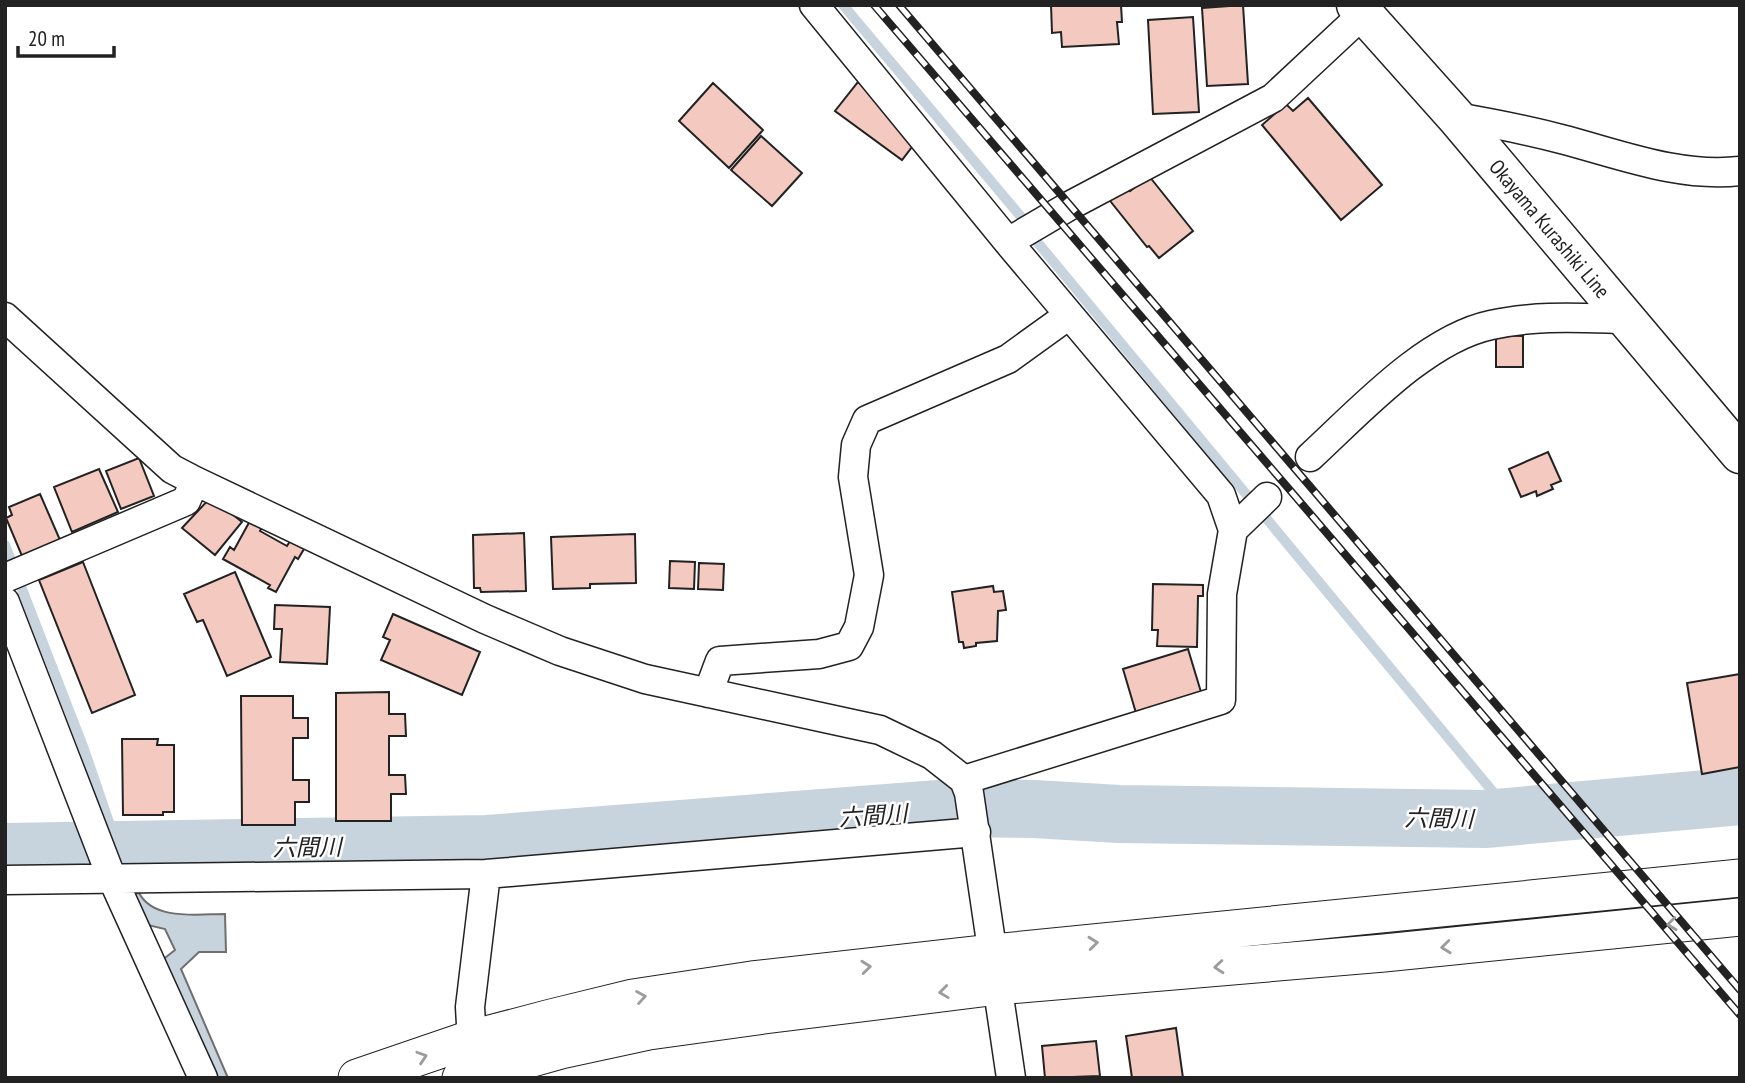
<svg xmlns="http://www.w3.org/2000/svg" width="1745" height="1083" viewBox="0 0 1745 1083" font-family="'PT Sans Narrow','Noto Sans JP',sans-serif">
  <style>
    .water { fill: #c7d3dd; stroke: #6f6f6f; stroke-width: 2 }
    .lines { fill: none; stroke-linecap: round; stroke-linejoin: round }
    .stream { stroke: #c7d3dd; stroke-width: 10 }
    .river { stroke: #c7d3dd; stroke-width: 58 }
    .building { fill: #f3c9c0; stroke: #222; stroke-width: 2 }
    .minor-casing { stroke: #222; stroke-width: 31 }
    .tertiary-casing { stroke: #222; stroke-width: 39 }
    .secondary-casing { stroke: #222; stroke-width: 41 }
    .minor { stroke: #fff; stroke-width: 28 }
    .tertiary { stroke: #fff; stroke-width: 37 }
    .secondary { stroke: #fff; stroke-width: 38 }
    .rail-casing { stroke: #222; stroke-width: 8 }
    .rail { stroke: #fff; stroke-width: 5; stroke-dasharray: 16; stroke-linecap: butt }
    .oneway { stroke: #9c9c9c }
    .labels { text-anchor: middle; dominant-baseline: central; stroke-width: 5; stroke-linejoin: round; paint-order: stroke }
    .street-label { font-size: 21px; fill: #222; stroke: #fff }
    .water-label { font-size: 23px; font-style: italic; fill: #222; stroke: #fff }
  </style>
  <rect width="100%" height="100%" fill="#fff"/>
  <!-- water -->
  <path class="water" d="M139,893C154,921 198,914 225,914L226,952H199L181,969L228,1078H211L161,961L175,950L165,929L139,923L127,895Z"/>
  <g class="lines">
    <!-- stream -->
    <path class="stream" d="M843,5L1022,218L1038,243L1513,816
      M5,545L84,749L125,869"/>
    <!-- river -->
    <path class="river" d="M5,852L487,844L952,808L1034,809L1119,814L1485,819L1740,796"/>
  </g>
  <!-- building -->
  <path class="building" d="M1051,5H1121L1122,22H1117L1119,44L1062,47L1061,32L1052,33Z
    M1243,5L1248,84L1207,86L1202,8Z
    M1193,17L1199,112L1153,114L1148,20Z
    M858,82L896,112L918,139L902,160L835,111Z
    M713,83L763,130L729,168L679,121Z
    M1308,98L1382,185L1341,220L1262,125L1286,104L1293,111Z
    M761,136L802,173L772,206L731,170Z
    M1149,176L1193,231L1159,258L1149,246L1147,247L1107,197L1124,184L1130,191Z
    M1496,335L1523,336V367H1496Z
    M1548,452L1561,481L1551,485L1553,489L1537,496L1536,491L1521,497L1509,469Z
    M139,458L154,496L121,509L106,471Z
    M99,469L118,512L72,532L54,487Z
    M40,494L60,540L22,556L6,518L12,515L9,507Z
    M211,497L242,522L215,555L182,528Z
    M251,519L263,526L260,531L287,546L290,541L304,549L298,559L295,557L276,592L268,588L270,585L223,559L230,547L234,550Z
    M524,533L526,591L481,592L480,588H474L473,535Z
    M635,534L636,583L590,584V588L553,589L551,537Z
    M670,561L695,562L694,589L669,588Z
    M83,562L135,695L92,713L39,580Z
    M699,563L724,564L723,590L698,589Z
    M235,572L271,657L227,676L203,620L197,622L184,594Z
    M1153,584L1203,585V596H1198L1197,647L1157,646L1158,630H1152Z
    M993,586L994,592L1003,591L1006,610L998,611L997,641L976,643V646L964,648L963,642H959L952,592Z
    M275,605L330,607L327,664L280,662L282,629H274Z
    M393,614L480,652L462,695L381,660L390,640L383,637Z
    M1188,649L1201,692L1136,713L1123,669Z
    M1740,674V767L1702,774L1687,683Z
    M389,692V714H405L406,736H389V775H405L406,794H391V821H336V693Z
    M241,696H293V718H308V738H293V780H309V802H295V825H242Z
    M122,739H158L157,745H174V812H163V815H123Z
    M1176,1028L1183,1078H1132L1126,1036Z
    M1096,1041L1100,1076L1045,1078L1042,1046Z"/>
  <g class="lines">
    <defs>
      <path id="minor" d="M814,5L1008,242L1221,495L1233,530
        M1456,117C1491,123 1527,130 1561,139C1619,154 1679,178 1740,171
        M1008,242L1071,205L1273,98L1363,14
        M5,317L172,469L195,481L485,619L560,651L645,679L880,730L932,755L964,780L969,793L1011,1078
        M1310,457C1358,413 1425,339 1491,325C1535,315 1581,318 1625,319
        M5,578L186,501L195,481
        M5,602L109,871L203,1078
        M708,693L720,661L819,654L849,646L859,627L869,575L853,477L856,445L867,420L1008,359L1069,315
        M964,780L1221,700L1222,594L1233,530L1267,497
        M5,880L486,874L976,832
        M473,1059L470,1007L486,874"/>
      <path id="tertiary" d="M357,1078L471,1039L551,1018L633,998L752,980L993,953L1740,878
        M461,1078L561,1050L649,1031L764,1015L998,986L1384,953L1740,917"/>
      <g id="secondary">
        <path id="s1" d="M1356,5L1456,117L1740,454"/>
      </g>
    </defs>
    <!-- minor casing -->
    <use href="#minor" class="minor-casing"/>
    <!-- tertiary casing -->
    <use href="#tertiary" class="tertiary-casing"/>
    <!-- secondary casing -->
    <use href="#secondary" class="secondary-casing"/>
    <!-- minor -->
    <use href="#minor" class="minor"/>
    <!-- tertiary -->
    <use href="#tertiary" class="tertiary"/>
    <!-- secondary -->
    <use href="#secondary" class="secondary"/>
    <defs>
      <path id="rail" d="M874,5L1740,1015
        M899,5L1740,990"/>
    </defs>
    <!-- rail casing -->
    <use href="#rail" class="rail-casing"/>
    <!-- rail -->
    <use href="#rail" class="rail"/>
  </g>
  <!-- one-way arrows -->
  <defs><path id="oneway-chevron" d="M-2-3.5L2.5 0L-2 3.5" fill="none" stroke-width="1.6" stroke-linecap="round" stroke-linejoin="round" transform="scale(1.75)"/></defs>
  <g class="oneway">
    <use href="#oneway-chevron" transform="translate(1672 924) rotate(174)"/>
    <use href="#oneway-chevron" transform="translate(1093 943) rotate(-6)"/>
    <use href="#oneway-chevron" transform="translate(1446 947) rotate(174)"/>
    <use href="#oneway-chevron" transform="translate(866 967) rotate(-6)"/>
    <use href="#oneway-chevron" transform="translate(1219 967) rotate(175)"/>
    <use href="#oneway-chevron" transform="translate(944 992) rotate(173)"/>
    <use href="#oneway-chevron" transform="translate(641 997) rotate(-9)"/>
    <use href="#oneway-chevron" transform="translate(422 1057) rotate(-18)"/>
  </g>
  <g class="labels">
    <!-- street labels -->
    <g class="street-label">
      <text stroke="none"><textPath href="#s1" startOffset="296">Okayama Kurashiki Line</textPath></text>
    </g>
    <!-- water labels -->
    <g class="water-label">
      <text transform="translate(873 815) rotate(-4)">六間川</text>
      <text transform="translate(1439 818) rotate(1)">六間川</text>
      <text transform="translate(307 847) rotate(-1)">六間川</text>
    </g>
  </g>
  <!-- border -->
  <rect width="1745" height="1083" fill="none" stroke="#222222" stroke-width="14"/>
  <!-- scale -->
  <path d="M18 46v10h96v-10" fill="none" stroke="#222222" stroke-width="3.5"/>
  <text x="28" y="46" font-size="21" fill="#222222" stroke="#ffffff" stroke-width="5" paint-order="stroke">20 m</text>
</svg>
